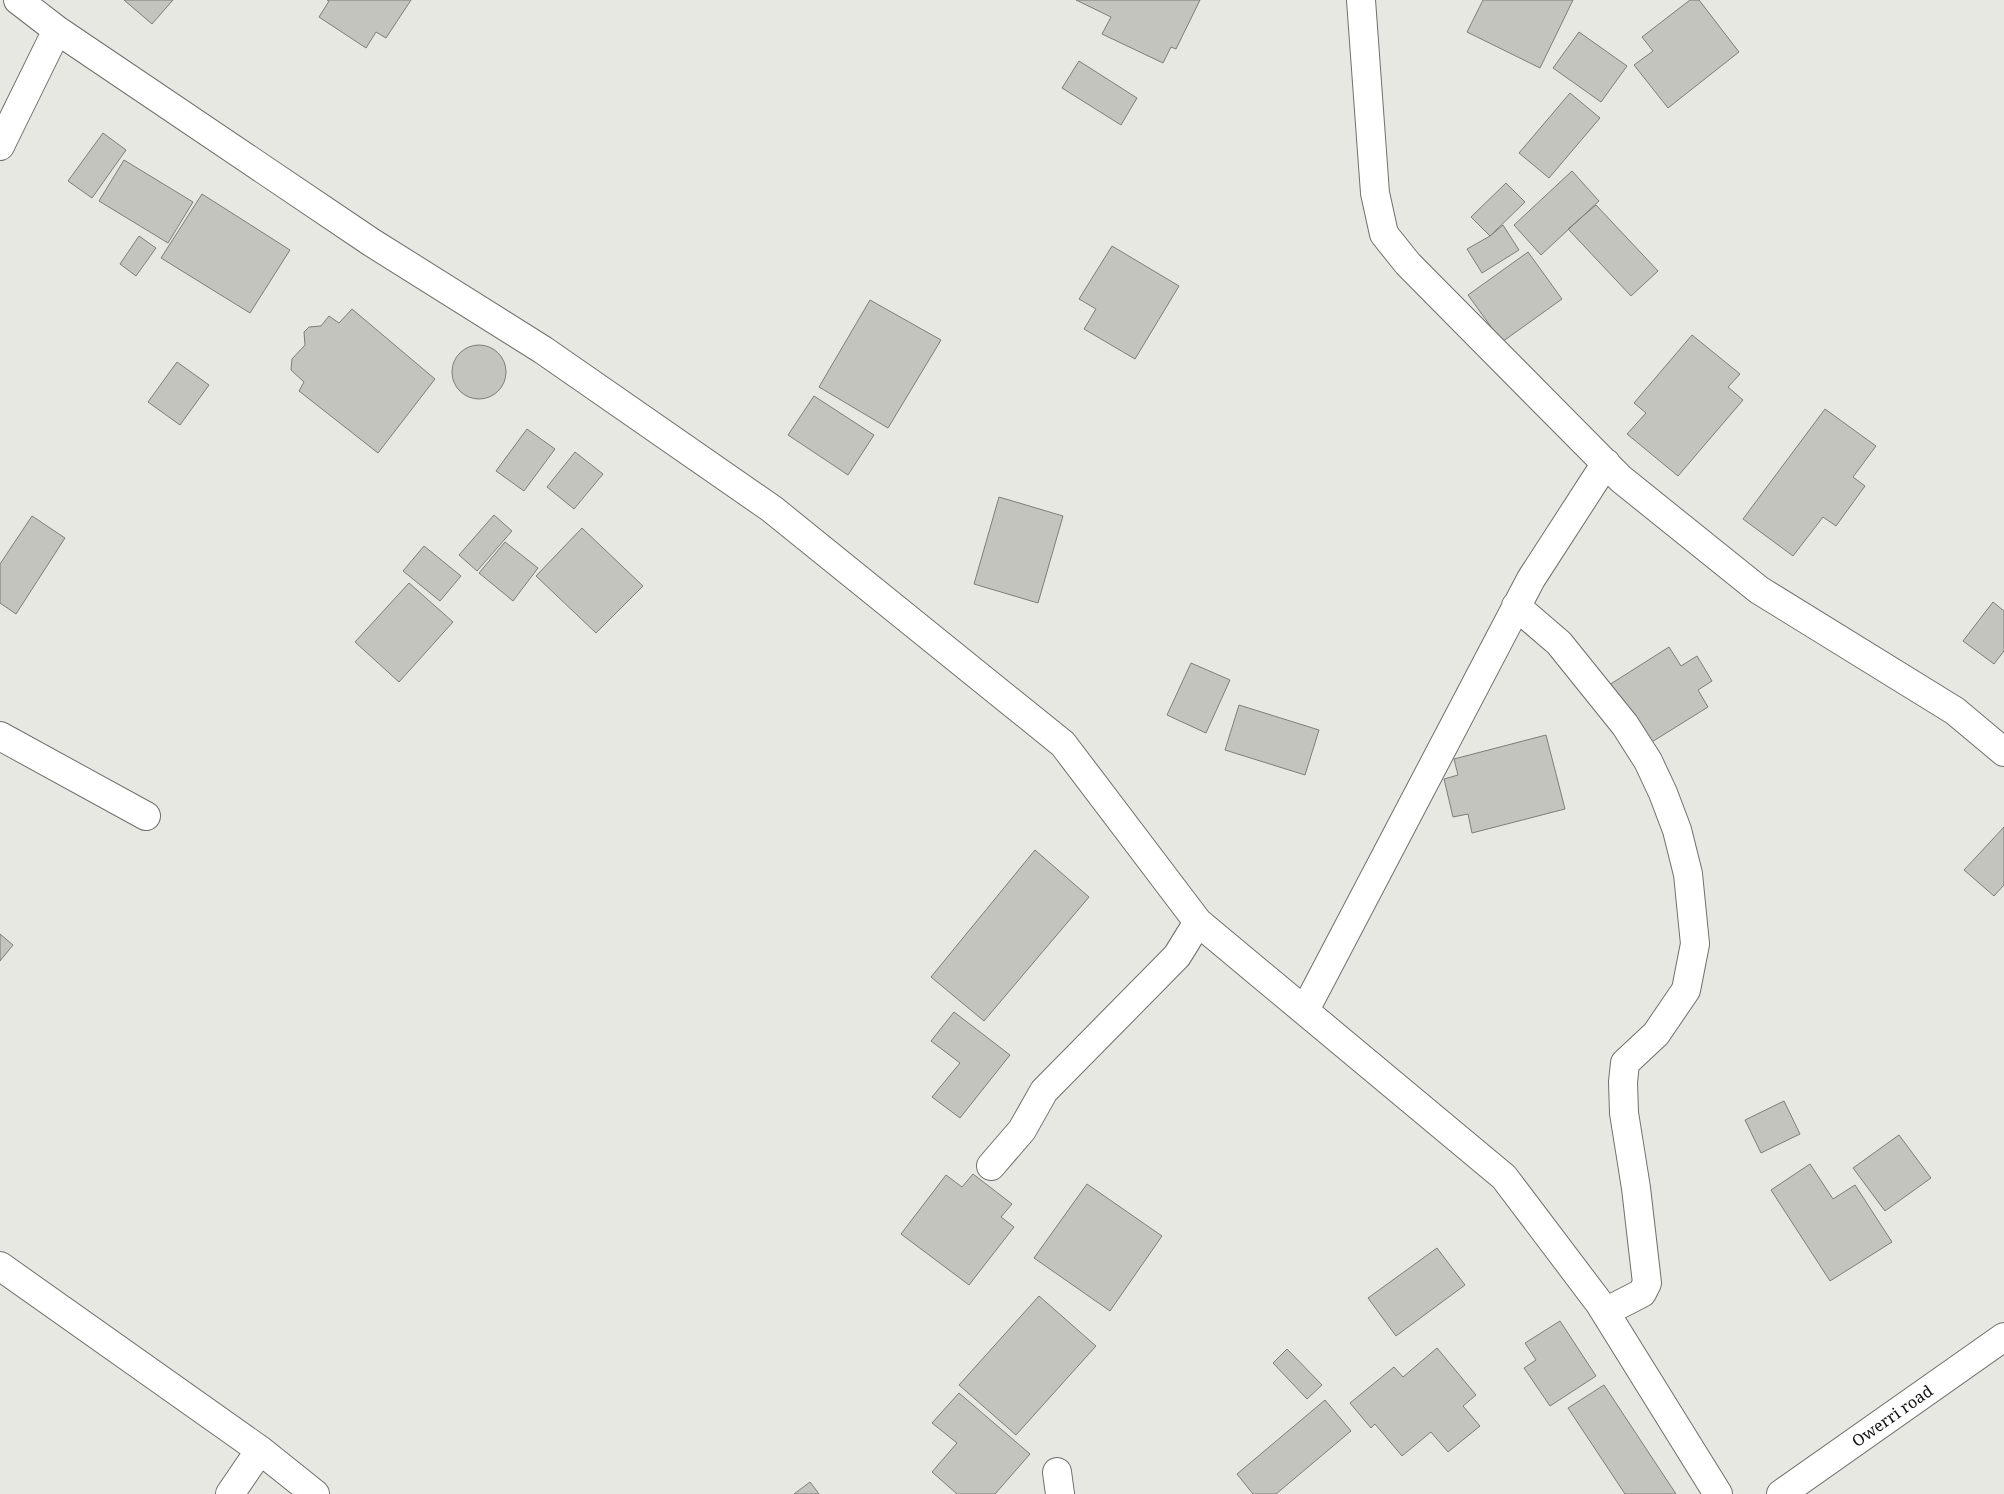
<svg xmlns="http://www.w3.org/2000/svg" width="2004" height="1494" viewBox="0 0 2004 1494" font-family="'Noto Serif',serif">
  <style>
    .building { fill: #c4c4bf; stroke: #7d7d79 }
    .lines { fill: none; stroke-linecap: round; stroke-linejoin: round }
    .minor-casing { stroke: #6f6f6b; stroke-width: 30 }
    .major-casing { stroke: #6f6f6b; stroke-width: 30 }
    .minor { stroke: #fff; stroke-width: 28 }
    .major { stroke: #fff; stroke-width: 28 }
    .labels { text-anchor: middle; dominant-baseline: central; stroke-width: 4.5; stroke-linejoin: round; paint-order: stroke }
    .street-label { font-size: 16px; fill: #10100e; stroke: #e8e8e3 }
  </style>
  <rect width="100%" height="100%" fill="#e8e8e3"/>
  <!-- building -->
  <path class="building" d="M124,0H173L152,24Z
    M327,0H411L386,38L376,32L366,48L319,17L329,1Z
    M1076,0H1200L1176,49L1171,47L1163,63L1102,34L1111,17Z
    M1483,0H1573L1540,68L1467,32Z
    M1690,0H1699L1739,52L1668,108L1634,65L1653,51L1642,37Z
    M1579,32L1627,66L1601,102L1553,68Z
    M1079,61L1137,98L1121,125L1062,88Z
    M1570,93L1600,118L1549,178L1519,153Z
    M103,133L126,150L92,198L68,181Z
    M124,160L193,202L168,243L99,201Z
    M1572,171L1599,201L1541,255L1514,225Z
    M1506,183L1525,202L1490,236L1471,217Z
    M202,194L290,250L250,313L161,258Z
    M1596,205L1658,271L1631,296L1568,229Z
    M1503,225L1519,250L1482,273L1467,249L1490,236Z
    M139,236L156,248L136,276L120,264Z
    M1112,246L1179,286L1135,359L1084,329L1096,309L1079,299Z
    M1528,252L1562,299L1502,342L1468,295Z
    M870,300L941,340L888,428L819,387Z
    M352,309L435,379L378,453L299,391L304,382L291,370L292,359L305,345L304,332L309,327L321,326L329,316L339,323Z
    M1692,335L1740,374L1728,387L1743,400L1678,476L1627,434L1646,413L1634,403Z
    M452 372a27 27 0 1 1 54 0a27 27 0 1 1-54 0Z
    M177,362L209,385L180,425L148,402Z
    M814,396L874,435L848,475L788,435Z
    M1825,409L1876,446L1853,477L1865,486L1836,526L1823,517L1793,556L1743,519Z
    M527,429L555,449L524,491L496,471Z
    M575,452L603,474L574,509L547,487Z
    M999,497L1063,516L1038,603L974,584Z
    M494,515L512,531L477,571L459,555Z
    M32,516L65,538L16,614L0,603V564Z
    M582,528L643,586L596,633L536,576Z
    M505,542L538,568L513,601L479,573Z
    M424,546L461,576L440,601L403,571Z
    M409,583L453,622L399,682L355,642Z
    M1993,602L2004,611V651L1994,664L1963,641Z
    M1669,647L1681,666L1697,656L1712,681L1698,690L1708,707L1647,745L1609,685Z
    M1191,663L1230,680L1206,733L1167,715Z
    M1239,705L1319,730L1305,775L1225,750Z
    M1546,735L1565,809L1472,833L1468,814L1453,817L1444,779L1458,775L1454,759Z
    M2004,827V885L1994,896L1964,870Z
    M1035,850L1089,897L984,1021L931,977Z
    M0,934L13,945L0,961Z
    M954,1012L1010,1055L960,1118L932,1097L960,1063L931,1041Z
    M1784,1101L1800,1134L1761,1153L1745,1120Z
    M1899,1135L1931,1178L1885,1211L1853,1168Z
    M1810,1164L1833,1199L1855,1185L1892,1242L1830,1281L1771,1190Z
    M973,1174L1012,1204L1001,1217L1014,1227L969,1285L901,1234L946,1175L962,1187Z
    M1087,1184L1162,1236L1110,1311L1034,1258Z
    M1437,1248L1465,1285L1396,1336L1368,1298Z
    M1039,1296L1096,1346L1016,1435L959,1385Z
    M1560,1321L1596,1376L1550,1406L1524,1368L1536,1360L1525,1343Z
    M1437,1348L1476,1395L1463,1406L1480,1426L1448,1452L1431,1432L1402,1456L1375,1424L1371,1428L1350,1403L1394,1367L1403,1377Z
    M1287,1349L1322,1385L1307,1399L1273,1363Z
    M1604,1385L1676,1494H1625L1568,1408Z
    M959,1393L1030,1454L995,1494H957L932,1472L957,1443L932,1423Z
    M1325,1400L1351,1431L1276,1494H1253L1237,1474Z
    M810,1482L819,1494H794Z"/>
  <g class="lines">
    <defs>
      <path id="minor" d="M18,0L57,30L371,242L543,350L772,509L1063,744L1198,922L1504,1177L1600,1304L1718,1494
        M1361,0L1375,193L1384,234L1408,264L1621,479L1759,590L1955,711L2004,752
        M0,146L57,30
        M1516,606L1559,643L1625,725L1648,761L1663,793L1677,830L1688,874L1695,944L1686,990L1656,1034L1625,1063L1623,1082L1624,1113L1636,1188L1647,1283L1642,1293L1605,1312
        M0,736L146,816
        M1305,1010L1531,579L1606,463
        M991,1166L1022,1130L1044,1091L1177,956L1198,922
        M0,1266L260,1450L230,1494
        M260,1450L315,1494
        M1057,1472L1060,1494"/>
      <g id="major">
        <path id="s1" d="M1781,1494L2004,1337"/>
      </g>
    </defs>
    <!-- minor casing -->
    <use href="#minor" class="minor-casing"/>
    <!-- major casing -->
    <use href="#major" class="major-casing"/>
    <!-- minor -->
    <use href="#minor" class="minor"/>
    <!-- major -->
    <use href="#major" class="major"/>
  </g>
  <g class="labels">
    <!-- street labels -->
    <g class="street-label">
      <text stroke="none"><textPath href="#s1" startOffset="136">Owerri road</textPath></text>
    </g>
  </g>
</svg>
